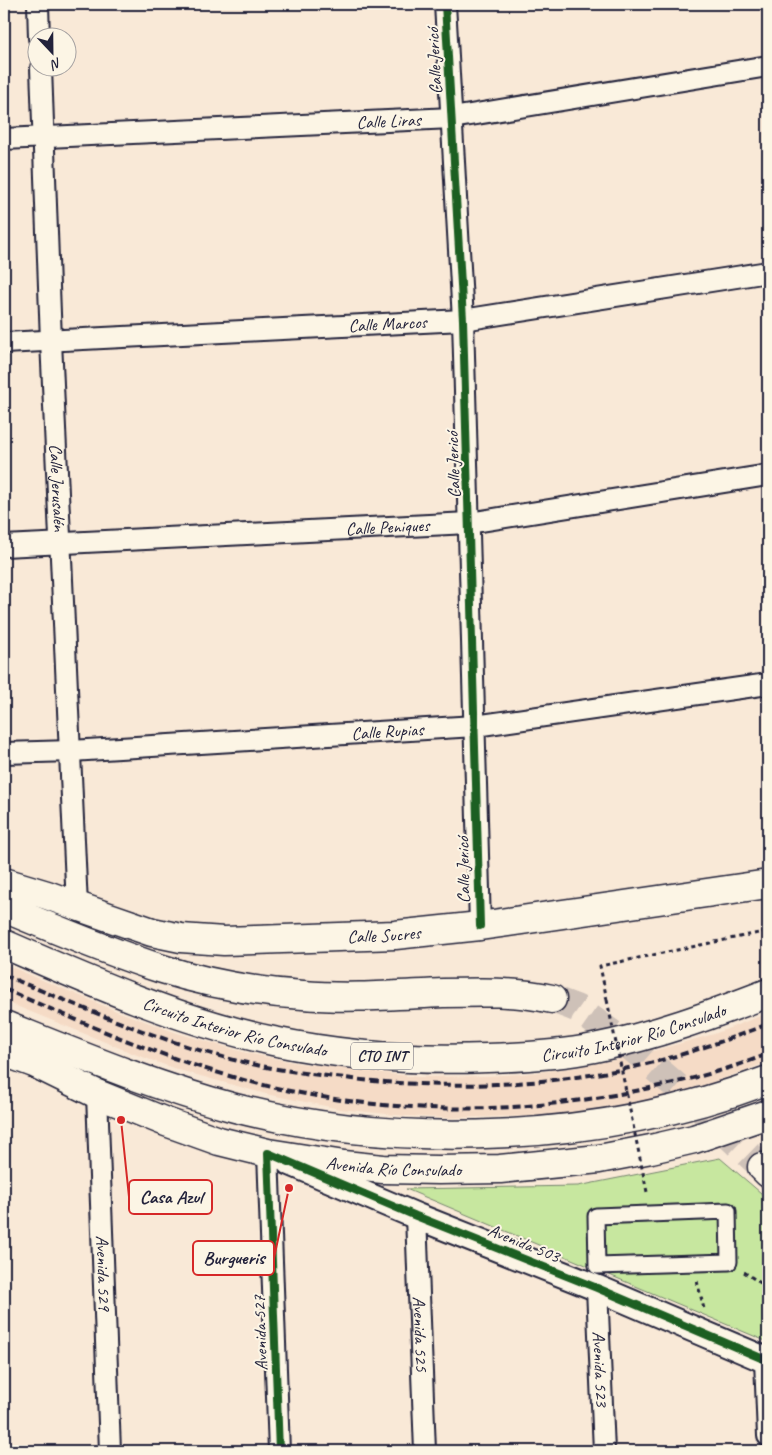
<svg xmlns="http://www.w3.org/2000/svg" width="772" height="1455" viewBox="0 0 772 1455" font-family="Caveat,sans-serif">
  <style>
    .built { fill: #f5dbc6 }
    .green { fill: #c7e79f; stroke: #74846d }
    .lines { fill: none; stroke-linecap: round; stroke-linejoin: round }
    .secondary-tunnel { stroke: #cec1b8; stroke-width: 28; stroke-dasharray: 28 14; stroke-linecap: butt }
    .pedestrian-casing { stroke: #22223b; stroke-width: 19 }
    .minor-casing { stroke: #22223b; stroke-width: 24 }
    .tertiary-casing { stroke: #22223b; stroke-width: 29 }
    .secondary-casing { stroke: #22223b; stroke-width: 31 }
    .motorway-casing { stroke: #22223b; stroke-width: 31 }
    .path { stroke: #22223b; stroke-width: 3; stroke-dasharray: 4 4; stroke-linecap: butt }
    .pedestrian { stroke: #fcf5e5; stroke-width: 15 }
    .minor { stroke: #fcf5e5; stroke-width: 20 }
    .tertiary { stroke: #fcf5e5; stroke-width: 25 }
    .secondary { stroke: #fcf5e5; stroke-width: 28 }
    .motorway { stroke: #fcf5e5; stroke-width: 28 }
    .rail { stroke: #22223b; stroke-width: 4; stroke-dasharray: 8 4; stroke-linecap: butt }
    .path-bridge { stroke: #22223b; stroke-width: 3; stroke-dasharray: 4 4; stroke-linecap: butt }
    .cycleway-casing { stroke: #fcf5e5; stroke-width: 11 }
    .cycleway { stroke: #1b5e20; stroke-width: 8 }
    .labels { text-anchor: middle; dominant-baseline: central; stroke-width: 4; stroke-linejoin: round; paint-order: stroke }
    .shield { fill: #fcf5e5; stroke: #63616e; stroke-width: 1 }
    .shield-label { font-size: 16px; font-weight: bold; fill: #22223b }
    .street-label { font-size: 18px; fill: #22223b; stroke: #fcf5e5 }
    .leader { fill: none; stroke: #d62828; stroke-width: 2 }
    .callout-dot { fill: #d62828; stroke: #fcf5e5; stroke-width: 2 }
    .callout { fill: #fcf5e5; stroke: #d62828; stroke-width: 2 }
    .callout-label { font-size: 19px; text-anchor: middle; font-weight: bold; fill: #22223b }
  </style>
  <rect width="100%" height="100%" fill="#f9e9d7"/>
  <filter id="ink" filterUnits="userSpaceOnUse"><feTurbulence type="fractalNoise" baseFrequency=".02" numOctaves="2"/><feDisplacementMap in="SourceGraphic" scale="10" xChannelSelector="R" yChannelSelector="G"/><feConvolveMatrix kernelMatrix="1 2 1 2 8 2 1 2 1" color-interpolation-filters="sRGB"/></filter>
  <g filter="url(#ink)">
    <!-- built -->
    <path class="built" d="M4,964L114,1010L177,1033L247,1053L298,1063L418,1077L485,1076L521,1074L572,1068L631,1057L714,1034L768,1013V1062L708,1084L672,1094L642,1101L573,1112L530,1116L445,1118L405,1116L340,1109L266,1094L179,1070L137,1055L4,1001Z"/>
    <!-- green -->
    <path class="green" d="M720,1158L768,1199V1342L406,1189L578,1186Z"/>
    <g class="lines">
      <!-- secondary-tunnel -->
      <path class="secondary-tunnel" d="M552,999L576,1008L631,1047L690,1098L762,1167"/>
      <defs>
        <path id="pedestrian" d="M728,1211L729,1262L597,1266L596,1216Z"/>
        <g id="minor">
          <path d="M38,4L39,38"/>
          <path d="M445,4L463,320L480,926"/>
          <path id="s1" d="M41,68L51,341L77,906"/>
          <path id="s2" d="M4,139L452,118L768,66"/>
          <path id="s3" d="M4,343L463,320L768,272"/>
          <path id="s4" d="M4,546L469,523L768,475"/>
          <path id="s5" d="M4,753L71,751L475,726L768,684"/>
          <path id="s6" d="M97,1094L110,1451"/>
          <path d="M268,1153L279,1451"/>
          <path id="s7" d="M416,1216L425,1451"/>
          <path id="s8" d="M597,1288L604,1451"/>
          <path d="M765,1360L768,1436"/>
        </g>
        <path id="tertiary" d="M289,1162L416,1216L597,1288L768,1361"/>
        <g id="secondary">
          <path id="s9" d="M4,882L47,895L77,906L152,932L181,938L224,941L395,935L480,926L768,884"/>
          <path d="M4,908C55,929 106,951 159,968C206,983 255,992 303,995C350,999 397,995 443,993C480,992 517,991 552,999"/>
          <path id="s10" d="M4,1052L34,1063L97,1094L166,1122L219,1141L268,1153L344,1165L383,1169L439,1170L500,1169L599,1159L651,1149L694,1139L768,1114"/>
          <path d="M762,1167L768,1173"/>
        </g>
        <g id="motorway">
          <path id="s11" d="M4,944C91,982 180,1021 273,1041C344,1056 415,1061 487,1058C523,1057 559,1055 594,1048C654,1036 711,1015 768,993"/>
          <path d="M4,1025C79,1055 156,1087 235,1108C404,1151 604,1142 768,1080"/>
        </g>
      </defs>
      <!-- pedestrian casing -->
      <use href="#pedestrian" class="pedestrian-casing"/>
      <!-- minor casing -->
      <use href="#minor" class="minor-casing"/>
      <!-- tertiary casing -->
      <use href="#tertiary" class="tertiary-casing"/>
      <!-- secondary casing -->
      <use href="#secondary" class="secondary-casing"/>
      <!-- motorway casing -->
      <use href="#motorway" class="motorway-casing"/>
      <!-- path -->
      <path class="path" d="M607,1000L600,966L768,931
        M744,1272L768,1288
        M697,1281L704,1309"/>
      <!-- pedestrian -->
      <use href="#pedestrian" class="pedestrian"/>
      <!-- minor -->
      <use href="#minor" class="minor"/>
      <!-- tertiary -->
      <use href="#tertiary" class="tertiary"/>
      <!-- secondary -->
      <use href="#secondary" class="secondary"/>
      <!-- motorway -->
      <use href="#motorway" class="motorway"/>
      <!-- rail -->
      <path class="rail" d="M4,975C78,1006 152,1038 230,1059C265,1068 301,1073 336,1077C432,1089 529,1088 624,1069C673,1059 722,1042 768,1024
        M4,989C91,1026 179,1066 272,1087C398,1116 524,1115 650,1088C690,1080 730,1069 768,1054"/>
      <!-- path-bridge -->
      <path class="path-bridge" d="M607,1000L647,1192"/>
      <defs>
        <path id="cycleway" d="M445,4L463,320L480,926
          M279,1451L268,1153L416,1216L597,1288L768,1361"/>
      </defs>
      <!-- cycleway casing -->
      <use href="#cycleway" class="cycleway-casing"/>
      <!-- cycleway -->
      <use href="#cycleway" class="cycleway"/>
    </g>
  </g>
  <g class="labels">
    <!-- shield labels -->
    <rect class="shield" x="351" y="1042.5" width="62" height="27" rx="4"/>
    <g class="shield-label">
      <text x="382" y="1056">CTO INT</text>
    </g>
    <!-- street labels -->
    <g class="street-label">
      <text transform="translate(434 61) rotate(-93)">Calle Jericó</text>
      <text stroke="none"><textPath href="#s2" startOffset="385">Calle Liras</textPath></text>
      <text stroke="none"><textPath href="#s3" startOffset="384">Calle Marcos</textPath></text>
      <text transform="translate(453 465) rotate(-92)">Calle Jericó</text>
      <text stroke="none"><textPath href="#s1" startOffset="420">Calle Jerusalén</textPath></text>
      <text stroke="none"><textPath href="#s4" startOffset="384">Calle Peniques</textPath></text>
      <text stroke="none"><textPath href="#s5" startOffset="384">Calle Rupias</textPath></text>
      <text transform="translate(463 870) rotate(-91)">Calle Jericó</text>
      <text stroke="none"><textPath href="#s9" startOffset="389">Calle Sucres</textPath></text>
      <text stroke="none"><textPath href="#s11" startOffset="246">Circuito Interior Río Consulado</textPath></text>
      <text stroke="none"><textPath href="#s11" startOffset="651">Circuito Interior Río Consulado</textPath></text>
      <text stroke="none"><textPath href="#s10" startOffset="410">Avenida Río Consulado</textPath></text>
      <text transform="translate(524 1243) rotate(22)">Avenida 503</text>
      <text stroke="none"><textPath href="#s6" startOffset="179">Avenida 529</textPath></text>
      <text transform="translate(260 1333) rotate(-92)">Avenida 527</text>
      <text stroke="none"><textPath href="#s7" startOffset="118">Avenida 525</textPath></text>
      <text stroke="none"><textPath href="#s8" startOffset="81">Avenida 523</textPath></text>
    </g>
  </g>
  <!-- callouts -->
  <path class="leader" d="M121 1120L129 1197M289 1188L274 1258"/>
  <g class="callout-dot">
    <circle cx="121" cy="1120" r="5"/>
    <circle cx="289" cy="1188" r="5"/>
  </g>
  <g class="callout">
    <rect x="129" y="1180" width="83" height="34" rx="5"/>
    <rect x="193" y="1241" width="81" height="34" rx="5"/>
  </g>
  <g class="callout-label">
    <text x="171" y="1203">Casa Azul</text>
    <text x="234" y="1264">Burgueris</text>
  </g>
  <!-- margin -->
  <rect width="772" height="1455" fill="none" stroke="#fcf5e5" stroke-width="20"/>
  <rect x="10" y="10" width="752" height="1435" fill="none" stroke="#22223b" stroke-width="2" filter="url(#ink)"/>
  <!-- north arrow -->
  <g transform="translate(52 52) rotate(158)"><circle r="24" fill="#fcf5e5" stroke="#a5a1a1"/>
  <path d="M0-4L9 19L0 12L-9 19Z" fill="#22223b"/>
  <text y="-8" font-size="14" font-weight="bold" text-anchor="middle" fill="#22223b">N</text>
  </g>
</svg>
